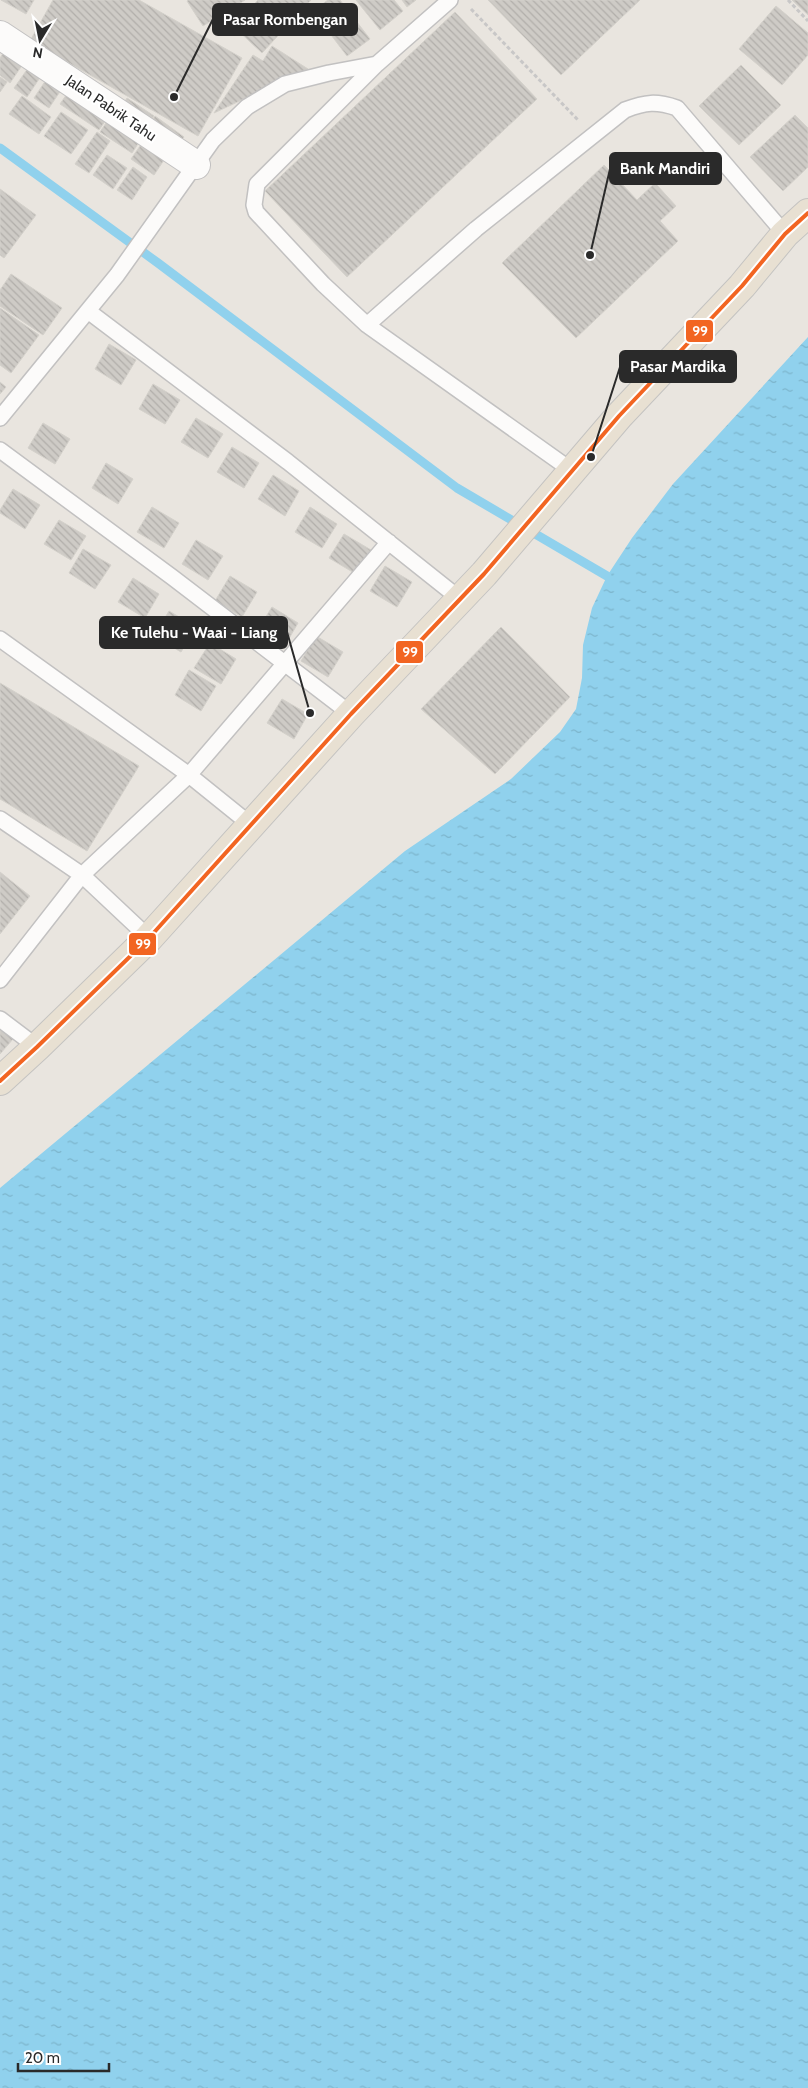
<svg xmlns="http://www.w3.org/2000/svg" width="808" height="2088" viewBox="0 0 808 2088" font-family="Cabin,sans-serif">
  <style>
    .water { fill: url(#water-ripples) }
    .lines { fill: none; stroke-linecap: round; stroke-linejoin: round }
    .stream { stroke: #90d1ed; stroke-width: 9 }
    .building { fill: url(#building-back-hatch); stroke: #d4d1cb }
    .service-casing { stroke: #c2c1c1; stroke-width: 18 }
    .minor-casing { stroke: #c2c1c1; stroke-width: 30 }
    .trunk-casing { stroke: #c4c3c1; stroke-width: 30 }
    .path { stroke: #c8c7c7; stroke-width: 3; stroke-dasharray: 4 2.5; stroke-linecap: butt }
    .service { stroke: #fcfbfa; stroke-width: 15 }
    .minor { stroke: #fcfbfa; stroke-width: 28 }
    .trunk { stroke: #e8e0d2; stroke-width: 28 }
    .bus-1-casing { stroke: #fff; stroke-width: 8 }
    .bus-1 { stroke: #f26522; stroke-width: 4 }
    .labels { text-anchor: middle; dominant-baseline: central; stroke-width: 4.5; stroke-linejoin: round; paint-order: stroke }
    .street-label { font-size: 15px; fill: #2a2a2a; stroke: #fff }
    .leader { fill: none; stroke: #2a2a2a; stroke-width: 2 }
    .callout-dot { fill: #2a2a2a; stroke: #fff; stroke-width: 2 }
    .callout { fill: #2a2a2a; stroke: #2a2a2a; stroke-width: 2 }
    .callout-label { font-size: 16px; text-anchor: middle; font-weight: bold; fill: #fff }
    .line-badge { stroke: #fff; stroke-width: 2 }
    .badge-label { font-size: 14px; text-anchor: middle; font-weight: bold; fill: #fff }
  </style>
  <defs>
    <pattern id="water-ripples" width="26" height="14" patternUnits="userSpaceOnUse" patternTransform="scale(1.25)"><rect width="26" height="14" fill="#90d1ed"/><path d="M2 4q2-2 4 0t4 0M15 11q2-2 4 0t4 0" fill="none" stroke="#7cb4cb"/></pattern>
    <pattern id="building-back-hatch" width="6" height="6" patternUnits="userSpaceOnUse" patternTransform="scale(1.25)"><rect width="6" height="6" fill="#cecbc6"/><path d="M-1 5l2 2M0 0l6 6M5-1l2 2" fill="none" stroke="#b1aeaa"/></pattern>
  </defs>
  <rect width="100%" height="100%" fill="#e9e5df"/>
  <!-- water -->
  <path class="water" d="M808,337V2088H0V1188L405,851L511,779L560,732L576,709L582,678L583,645L592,608L607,576L632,538L673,484Z"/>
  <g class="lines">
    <!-- stream -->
    <path class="stream" d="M0,148L158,263L457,488L607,576"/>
  </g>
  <!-- building -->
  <path class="building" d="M1,0H34L26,14Z
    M53,0H139L242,58L198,136L30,41Z
    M188,0H245L203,26L187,1Z
    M258,0H311L262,53L233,26Z
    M328,0H340L370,39L347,56L313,11Z
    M356,0H394L403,11L380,30Z
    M402,0H416L407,7Z
    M488,0H640L561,75Z
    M792,0H808V15Z
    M776,6L808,33V55L782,85L739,49Z
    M455,12L537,99L347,277L265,191Z
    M8,46L27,58L10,83L0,75V58Z
    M272,46L308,69L214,113L253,55L263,61Z
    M31,64L43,73L27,97L14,88Z
    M741,65L781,105L739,145L699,106Z
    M0,77L7,82L0,92Z
    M48,77L63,87L49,108L34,98Z
    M71,88L110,114L99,130L60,104Z
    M22,96L51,117L39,134L9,114Z
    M127,98L154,116L145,128L119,111Z
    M61,112L88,130L71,154L44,136Z
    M112,114L143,136L132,153L100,132Z
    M795,115L808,128V167L783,191L750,157Z
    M155,116L184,137L176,147L147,127Z
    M97,132L110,141L89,173L75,164Z
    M147,136L170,151L154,175L131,159Z
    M107,155L127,168L113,189L93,175Z
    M604,165L637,200L655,183L676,206L660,221L678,241L576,338L502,263Z
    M133,167L147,177L132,200L117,190Z
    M0,189L36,215L4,258L0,255Z
    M11,274L62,308L43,335L0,306V290Z
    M0,308L39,335L11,373L0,365Z
    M109,344L136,360L121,385L95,369Z
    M0,382L6,387L0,394Z
    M153,384L180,400L165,424L139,409Z
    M196,418L223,434L208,458L181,442Z
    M43,423L70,439L55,464L28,448Z
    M232,447L259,463L244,488L217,472Z
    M106,463L133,479L118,504L92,488Z
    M273,475L299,491L285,516L258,499Z
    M13,489L40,505L25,529L0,513V510Z
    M152,507L179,523L164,548L137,532Z
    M310,507L337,524L322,548L295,532Z
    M59,520L86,536L71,560L44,544Z
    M344,534L371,550L356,574L329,558Z
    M196,540L223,556L208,580L182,564Z
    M83,549L111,565L95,589L69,573Z
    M385,566L412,582L397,607L370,591Z
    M230,576L257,592L242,617L215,601Z
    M133,578L159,594L145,618L118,602Z
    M272,607L298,623L284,647L257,631Z
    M169,611L196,627L181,652L154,636Z
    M501,627L570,697L495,774L421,709Z
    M316,636L343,652L328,677L301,661Z
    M210,643L236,659L221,684L194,668Z
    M189,670L216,686L201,711L175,695Z
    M0,683L139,766L87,851L0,799Z
    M282,699L308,714L294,739L267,723Z
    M0,872L30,896L0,934Z
    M0,1028L13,1039L0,1054Z"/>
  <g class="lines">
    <defs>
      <path id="service" d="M450,0L377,64L257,184L254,205L256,212L323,284L367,325L571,470
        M88,311L288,462L460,599
        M367,325L476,229L625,110C646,102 656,101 677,108L785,234
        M0,418L117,275L213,140L247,107L285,84L329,73L377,64
        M0,450L172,577L351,714
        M0,639L189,775L251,825
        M0,819L82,875L149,938
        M0,980L82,875L189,775L389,542
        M0,1019L37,1047"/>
      <path id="minor" d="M0,35L196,165"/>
      <path id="trunk" d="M0,1081L37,1047L149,938L351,714L484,574L619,416L742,286L785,234L808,213"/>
    </defs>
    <!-- service casing -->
    <use href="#service" class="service-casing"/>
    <!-- minor casing -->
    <use href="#minor" class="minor-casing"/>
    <!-- trunk casing -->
    <use href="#trunk" class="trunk-casing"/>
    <!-- path -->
    <path class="path" d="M788,0L808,21
      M471,9L578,120"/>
    <!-- service -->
    <use href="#service" class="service"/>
    <!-- minor -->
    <use href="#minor" class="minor"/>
    <!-- trunk -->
    <use href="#trunk" class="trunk"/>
    <defs>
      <path id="bus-1" d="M0,1081L37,1047L149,938L351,714L484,574L619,416L742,286L785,234L808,213"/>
    </defs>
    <!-- bus-1 casing -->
    <use href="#bus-1" class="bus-1-casing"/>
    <!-- bus-1 -->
    <use href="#bus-1" class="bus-1"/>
  </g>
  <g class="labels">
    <!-- street labels -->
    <g class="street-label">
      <text transform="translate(111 108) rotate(34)">Jalan Pabrik Tahu</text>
    </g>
  </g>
  <!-- callouts -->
  <path class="leader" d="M174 97L213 19M590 255L610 169M591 457L620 367M310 713L287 632"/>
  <g class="callout-dot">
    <circle cx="174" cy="97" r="5"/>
    <circle cx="590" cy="255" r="5"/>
    <circle cx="591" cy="457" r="5"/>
    <circle cx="310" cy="713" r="5"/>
  </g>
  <g class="callout">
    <rect x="213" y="4" width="144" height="31" rx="5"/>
    <rect x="610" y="153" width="111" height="31" rx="5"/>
    <rect x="620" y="351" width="116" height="31" rx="5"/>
    <rect x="100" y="617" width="187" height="31" rx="5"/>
  </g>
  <g class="callout-label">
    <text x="285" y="25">Pasar Rombengan</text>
    <text x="665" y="174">Bank Mandiri</text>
    <text x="678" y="372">Pasar Mardika</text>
    <text x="194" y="638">Ke Tulehu - Waai - Liang</text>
  </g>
  <g class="line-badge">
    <rect x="685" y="319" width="29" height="24" rx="5" fill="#f26522"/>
    <rect x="395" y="640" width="29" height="24" rx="5" fill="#f26522"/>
    <rect x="128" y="932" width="29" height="24" rx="5" fill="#f26522"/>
  </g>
  <g class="badge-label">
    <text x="700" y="336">99</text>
    <text x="410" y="657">99</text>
    <text x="143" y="949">99</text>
  </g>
  <!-- north arrow -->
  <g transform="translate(40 40) rotate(190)" stroke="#ffffff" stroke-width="4" paint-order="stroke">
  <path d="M0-4L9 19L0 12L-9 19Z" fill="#2a2a2a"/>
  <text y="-8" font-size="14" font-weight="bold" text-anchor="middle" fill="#2a2a2a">N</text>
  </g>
  <!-- scale -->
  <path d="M18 2063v8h91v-8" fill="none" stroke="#2a2a2a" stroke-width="2.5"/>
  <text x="25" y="2063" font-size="15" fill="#2a2a2a" stroke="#ffffff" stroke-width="4" paint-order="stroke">20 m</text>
</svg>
